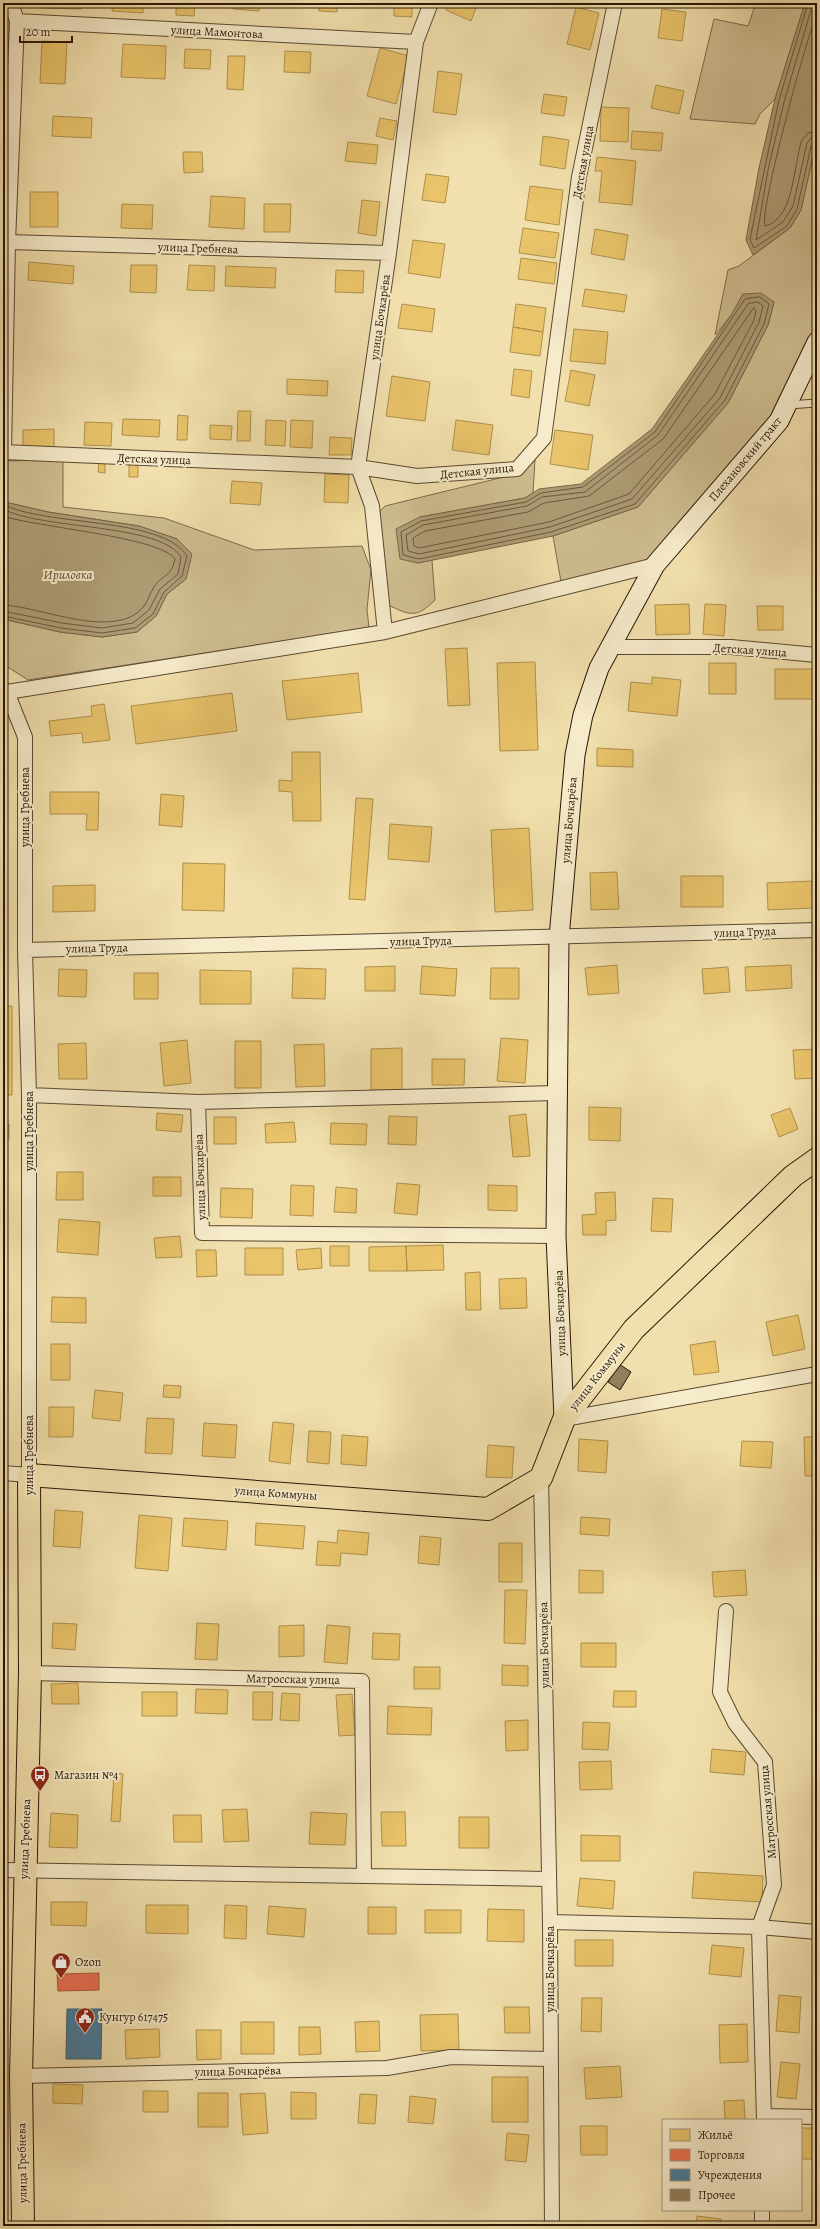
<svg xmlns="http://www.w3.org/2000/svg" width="820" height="2229" viewBox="0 0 820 2229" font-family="Alegreya,serif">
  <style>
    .green { fill: #cfbe91; stroke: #7c6a4c }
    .water { fill: #ad9b74; stroke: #786648 }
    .homes { fill: #e9c46a; stroke: #af904c }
    .shops { fill: #e76f51; stroke: #ae543a }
    .public { fill: #457b9d; stroke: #3c5d70 }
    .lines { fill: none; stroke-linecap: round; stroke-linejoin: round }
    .shore { stroke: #6a583d; stroke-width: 1 }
    .building { fill: #917f5d; stroke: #281606 }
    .lane-casing { stroke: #5a4830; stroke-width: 9 }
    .street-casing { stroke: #5a4830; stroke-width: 16 }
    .secondary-casing { stroke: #281606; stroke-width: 21 }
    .primary-casing { stroke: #281606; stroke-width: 24 }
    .lane { stroke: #f6ebca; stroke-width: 7 }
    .street { stroke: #f6ebca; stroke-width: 14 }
    .secondary { stroke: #f6ebca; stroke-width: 19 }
    .primary { stroke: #f1e0ad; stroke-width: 22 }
    .labels { text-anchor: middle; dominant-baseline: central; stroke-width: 4; stroke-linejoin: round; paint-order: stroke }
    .street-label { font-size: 12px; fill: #281606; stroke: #f6ebca }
    .poi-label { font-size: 12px; fill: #281606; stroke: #f6ebca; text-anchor: start }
    .water-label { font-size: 13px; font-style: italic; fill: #5d4b32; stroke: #f6ebca }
  </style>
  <rect width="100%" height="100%" fill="#f1e0ad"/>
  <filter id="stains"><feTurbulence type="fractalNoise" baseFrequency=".005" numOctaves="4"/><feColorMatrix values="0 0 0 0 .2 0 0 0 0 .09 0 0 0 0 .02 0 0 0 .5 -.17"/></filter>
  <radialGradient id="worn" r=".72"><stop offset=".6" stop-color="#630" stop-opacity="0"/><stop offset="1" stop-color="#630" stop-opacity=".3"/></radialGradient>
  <!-- green -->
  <path class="green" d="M756,3H805L775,99L760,114L755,124L690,119L714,19L748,26Z
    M817,138V328L778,407L648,561L561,582L553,536L638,507L728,403L768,325L774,302L743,294L732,314L715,335L728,270L739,266L790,228L801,210Z
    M63,458V507L164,518L254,550L362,546L371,570L367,609L369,628L28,680L3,664V619L60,632L102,637L137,632L156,616L167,594L186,579L177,539L139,526L48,512L9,503L3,499V459L11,461Z
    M535,460L533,493L525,498L420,517L418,563L432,560L435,600C416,619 410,615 388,605L378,513L385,506L516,474Z"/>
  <!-- water -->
  <path class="water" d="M805,3H817V138L801,210L790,228L753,255L746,240L759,168L775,99Z
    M761,293L774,302L768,325L728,403L638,507L553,536L418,563L400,559L396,529L420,517L525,498L539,489L581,484L652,429L732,314L743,294Z
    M3,499L9,503L48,512L139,526L177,539L192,554L186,579L167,594L156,616L137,632L102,637L60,632L3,619Z"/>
  <!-- homes -->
  <path class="homes" d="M42,3H82L81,9L42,8Z
    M113,3H143V13L112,11Z
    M176,3H195L194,16L176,15Z
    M234,3H259V11L233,9Z
    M319,3H337V12L319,11Z
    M394,3H412V17L394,16Z
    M449,3H478L471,21L446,10Z
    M576,7L599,13L590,50L567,44Z
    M662,9L686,12L682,41L658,38Z
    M42,41L67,42L65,84L40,83Z
    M123,44L166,46L165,79L121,77Z
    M380,48L409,56L396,104L367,96Z
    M185,49L211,50L210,69L184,68Z
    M285,51L311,52L310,73L284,72Z
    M228,56H245L243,90L227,89Z
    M438,71L462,74L456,115L433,112Z
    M656,85L684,91L679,114L651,108Z
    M544,94L567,97L564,116L541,113Z
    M601,107L629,108L628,142L600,141Z
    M53,116L92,118L91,138L52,136Z
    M380,118L397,121L393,140L376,136Z
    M632,131L663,133L661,151L631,149Z
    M543,136L569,140L565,169L540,165Z
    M348,142L378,145L376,164L345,161Z
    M183,152H202L203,172L184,173Z
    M597,157L636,161L632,205L599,202L602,171H595Z
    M426,174L449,177L445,203L422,200Z
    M530,186L563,190L559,225L525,220Z
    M30,192H58V227H30Z
    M211,196L245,198L244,229L209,227Z
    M362,200L380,202L376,236L358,233Z
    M122,204L153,205L152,229L121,228Z
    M264,204H291L290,232H264Z
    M523,228L559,233L555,258L519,253Z
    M595,229L628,235L624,260L591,254Z
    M413,240L445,244L440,278L408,273Z
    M521,258L557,263L554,284L518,279Z
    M29,262L74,266L73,284L28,280Z
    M131,265H157L156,293L130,292Z
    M189,265L215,266L214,291L187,290Z
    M226,266L276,268L275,288L225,286Z
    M336,270L364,271L363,293L335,292Z
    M585,289L627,295L624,312L582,306Z
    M402,304L435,309L432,332L398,328Z
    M516,304L546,308L543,332L513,327Z
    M513,327L543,332L540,356L510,352Z
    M574,329L608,332L605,364L570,361Z
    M514,369L532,371L529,398L511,395Z
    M571,370L595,375L589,406L565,401Z
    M392,376L430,382L425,421L386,416Z
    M287,379L328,381L327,396L287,394Z
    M238,411H251L250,441H237Z
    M178,415L188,416L187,440H177Z
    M123,419L160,420L159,437L122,435Z
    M266,420L286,421L285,446L265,445Z
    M291,420L313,421L312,448L290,447Z
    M456,420L493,425L489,455L452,450Z
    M85,422L112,423L111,446L84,445Z
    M210,425L232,426L231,440L210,439Z
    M54,429V448H23V430Z
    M555,430L593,435L588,470L550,464Z
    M330,437L352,438L351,455H329Z
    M99,463L105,464V473L98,472Z
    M129,465H138V477H129Z
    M325,474L349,475L348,503L324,502Z
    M232,481L262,483L260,505L230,503Z
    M689,604L690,634L656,635L655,605Z
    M705,604L726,605L724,636L703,634Z
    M757,606H783V630H758Z
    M467,648L470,705L448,706L445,649Z
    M535,662L538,750L500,751L497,663Z
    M709,663H736V694H709Z
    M775,669H817V699H775Z
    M358,673L362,712L287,720L282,681Z
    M652,677L681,680L677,716L628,711L631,682L652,684Z
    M232,693L237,731L136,744L131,706Z
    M104,704L110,740L83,743L82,733L51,736L49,721L92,716L91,706Z
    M597,748L633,750V767L597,766Z
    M292,752H320L321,821H293L292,792L279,791V780L292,781Z
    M50,792H99L98,830H86L87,814H50Z
    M161,794L184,796L182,827L159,825Z
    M356,798L373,799L365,900L349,899Z
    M390,824L432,827L429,862L388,859Z
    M529,828L533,910L495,912L491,830Z
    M183,863L225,864L224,911L182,910Z
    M617,872L619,909L591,910L590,873Z
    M681,876H723V907H681Z
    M812,881L813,908L768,910L767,883Z
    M95,885V911L53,912V886Z
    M617,965L619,993L588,995L585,968Z
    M791,965L792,988L746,991L745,967Z
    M395,966V991H365V967Z
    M422,966L457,969L455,996L420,994Z
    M728,967L730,992L704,994L702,969Z
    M293,968L326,969L325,999L292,998Z
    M491,968H519V999H490Z
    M59,969L87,970L86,997L58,996Z
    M200,970L251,971V1004H200Z
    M134,973H158V999H134Z
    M3,1006H12V1095H3Z
    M501,1038L528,1040L525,1083L497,1081Z
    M187,1040L191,1083L164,1086L160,1043Z
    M235,1041H261V1088H235Z
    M86,1043L87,1079H59L58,1044Z
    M324,1044L325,1086L296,1087L294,1045Z
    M402,1048V1090H371V1049Z
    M817,1049V1078L795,1079L793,1050Z
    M432,1059H465L464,1085H432Z
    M589,1107L621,1108L620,1141L589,1140Z
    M790,1108L798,1129L779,1137L771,1115Z
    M157,1113L183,1115L181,1132L156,1130Z
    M526,1114L530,1156L513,1157L509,1116Z
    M389,1116L417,1117L416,1145L388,1144Z
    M214,1117H236V1144H214Z
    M294,1122L296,1142L266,1143L265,1124Z
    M331,1123L367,1124L366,1145L330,1144Z
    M3,1124H9V1139H3Z
    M57,1172H83V1200H56Z
    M153,1177H181V1196H153Z
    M397,1183L420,1185L417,1215L394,1213Z
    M291,1185L314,1186L313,1216L290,1215Z
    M488,1185L517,1186V1211L488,1210Z
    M336,1187L357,1189L356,1213L334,1212Z
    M221,1188L253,1189L252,1218L220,1217Z
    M615,1192L616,1220L606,1221V1235H583L582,1215L596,1214L595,1193Z
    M653,1198L673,1199L671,1232L651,1231Z
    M59,1219L100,1222L98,1255L57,1252Z
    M180,1236L182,1257L156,1258L154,1238Z
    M443,1245L444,1270L407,1271L406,1246Z
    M330,1246H349V1266H330Z
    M406,1246L407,1271H369V1247Z
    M245,1248H283V1275H245Z
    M321,1248L322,1268L298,1270L296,1250Z
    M196,1250H216L217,1276L197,1277Z
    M480,1272L481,1310H466L465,1273Z
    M526,1278L527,1308L500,1309L499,1279Z
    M52,1297L86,1298V1323L51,1322Z
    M798,1315L805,1349L773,1356L766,1322Z
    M715,1341L719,1372L694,1375L690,1345Z
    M51,1344H70V1380H51Z
    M164,1385L181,1386L180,1398L163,1397Z
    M95,1390L123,1393L120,1421L92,1418Z
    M49,1407H74L73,1437H49Z
    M147,1418L174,1419L172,1454L145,1453Z
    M273,1422L294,1424L290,1464L269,1461Z
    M204,1423L237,1425L235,1458L202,1456Z
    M309,1431L331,1432L329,1464L307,1462Z
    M342,1435L368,1437L366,1466L341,1464Z
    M804,1437H817V1476H805Z
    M579,1439L608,1441L606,1473L578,1471Z
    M742,1441L773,1442L771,1468L740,1466Z
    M488,1445L514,1447L512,1478L486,1477Z
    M55,1510L83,1512L80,1548L53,1546Z
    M139,1515L172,1518L168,1571L135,1568Z
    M581,1517L610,1519L609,1536L580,1534Z
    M184,1518L228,1521L226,1550L182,1546Z
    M256,1523L305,1526L303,1549L255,1545Z
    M338,1530L369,1533L367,1555L341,1553L340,1566L316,1565L318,1541L337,1543Z
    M420,1536L441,1538L439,1565L418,1563Z
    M499,1543H522V1582H499Z
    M579,1570L603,1571V1593H579Z
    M745,1570L747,1595L714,1597L712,1572Z
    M505,1590H527L525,1644L504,1643Z
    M53,1623L77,1624L75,1650L52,1648Z
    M197,1623L219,1624L217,1660L195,1659Z
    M304,1625V1656L279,1657V1626Z
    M327,1625L350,1627L347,1664L324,1662Z
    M373,1633L400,1634L399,1660L372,1659Z
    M581,1643H616V1667H581Z
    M502,1665L528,1666V1686L502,1685Z
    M414,1667H440V1689H414Z
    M78,1683L79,1704H52L51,1684Z
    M196,1689L228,1690L227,1714L195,1713Z
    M614,1691H636V1707H613Z
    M142,1692H177V1716H142Z
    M253,1692H273L272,1720H253Z
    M282,1693L300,1694L299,1721L280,1720Z
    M352,1694L355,1735L339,1736L336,1695Z
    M388,1706L432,1708L431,1735L387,1734Z
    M528,1720V1750L506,1751L505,1721Z
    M583,1722L610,1723L608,1750L582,1749Z
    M712,1749L746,1752L744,1775L710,1772Z
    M611,1761L612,1789L580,1790L579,1762Z
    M114,1773L123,1774L120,1822L111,1821Z
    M247,1809L249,1841L224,1842L222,1810Z
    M311,1812L347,1814L345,1845L309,1844Z
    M381,1812H405L406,1846H382Z
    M51,1813L78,1815L77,1848L49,1847Z
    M173,1815H201L202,1842H174Z
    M459,1817H489V1848H459Z
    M581,1835L620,1836V1861H581Z
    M694,1872L763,1876L762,1902L692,1898Z
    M580,1878L615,1881L613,1909L577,1906Z
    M51,1902H87L86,1926L51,1925Z
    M146,1905H188V1934L146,1933Z
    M225,1905L247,1906L246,1939L224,1938Z
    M269,1906L306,1909L304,1937L267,1934Z
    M368,1907H396V1934H368Z
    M488,1909L524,1910V1942L487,1941Z
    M425,1910H461V1933H425Z
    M575,1940H613V1966H575Z
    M712,1945L744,1948L741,1977L709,1974Z
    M779,1995L801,1997L799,2033L776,2031Z
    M582,1998H602L601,2032L581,2031Z
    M504,2007H529L530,2033H505Z
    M458,2014L459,2050L421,2051L420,2015Z
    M379,2021L380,2051L356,2052L355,2022Z
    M241,2022H274V2054H241Z
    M747,2024L748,2062L720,2063L719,2025Z
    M299,2027H320L321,2054L299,2055Z
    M159,2029L160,2057L126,2059L125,2030Z
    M196,2030H221V2059L197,2060Z
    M781,2062L800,2064L796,2099L777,2097Z
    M620,2066L622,2097L586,2099L584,2068Z
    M492,2077H528V2122H492Z
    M53,2084L83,2085L82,2104L53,2103Z
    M143,2091H168V2112H143Z
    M291,2092L316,2093V2119H291Z
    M198,2093H228V2127H198Z
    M265,2093L268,2133L243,2135L240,2094Z
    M360,2094L377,2095L375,2124L358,2123Z
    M410,2096L436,2099L433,2124L408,2122Z
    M744,2100L745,2120H725L724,2101Z
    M580,2126H607V2155H581Z
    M801,2128H817V2159H801Z
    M507,2133L529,2135L526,2162L505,2160Z
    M697,2216L721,2219V2226H696Z
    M288,2222L289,2226H262V2223Z"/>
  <!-- shops -->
  <path class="shops" d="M99,1973V1990L58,1991L57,1974Z"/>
  <!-- public -->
  <path class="public" d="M67,2009H102L101,2059H66Z"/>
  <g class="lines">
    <!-- shore -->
    <path class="shore" d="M808,3L779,100L750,239L754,248L787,226L797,209L811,146L817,142
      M813,3L784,102L768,170L756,240L783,222L793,206L807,143L811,138L817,137
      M817,13C807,36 759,211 765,226C795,219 793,164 802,140L808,133L817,131
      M760,297L769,304L764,324L725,400L635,504L551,532L419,559L403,555L401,532L421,521L526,502L541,493L583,487L655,432L745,299Z
      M758,302L763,306L759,322L720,398L632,499L550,527L419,554L408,551L406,535L423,525L527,506L542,497L585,492L658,435L748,304Z
      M754,308L756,311L754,320L715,394L629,494L549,522L419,548L414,546L413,538L425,531L528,512L544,503L589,496L663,439Z
      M3,504C45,527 162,516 187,556L182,576L164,592L153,614L135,628L102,633L61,628L3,616
      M3,509C42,530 160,523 181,557L178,574L160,589L149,610L133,623L102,628L62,623L3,611
      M3,516C35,527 161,537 175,559C171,578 162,574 154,587C150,593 148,601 144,606C116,642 40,606 3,605"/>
  </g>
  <!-- building -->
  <path class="building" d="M619,1364L631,1372L620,1390L608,1382Z"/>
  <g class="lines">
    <defs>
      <path id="lane" d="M788,405L817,403"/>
      <path id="street" d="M17,21L416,42
        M8,242L389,253
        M3,452L358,467L417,476L517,469L544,438L579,177L615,3
        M4,453L8,242L17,21L11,3
        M385,632L372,506L358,467L389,253L416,42L431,3
        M611,647H731L817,655
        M3,689L7,692L25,737V950L29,1095V1475L3,1473
        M7,692L385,632L655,565
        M25,950L817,930
        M29,1095L198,1102L557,1093
        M198,1102L202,1233L556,1236
        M564,1419L817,1374
        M541,1478L550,1922L552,2226
        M726,1611L720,1692L735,1723L765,1762L774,1885L759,1927L764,2120
        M30,1673L362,1681L364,1876
        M3,1870L548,1879
        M550,1922L759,1927L817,1932
        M21,2076L387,2068L451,2057L550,2059
        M764,2116L817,2117
        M762,2226V2210"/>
      <path id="secondary" d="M564,1419L556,1236L559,938L575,755L583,715L599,668L655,565L779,421L817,342"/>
      <path id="primary" d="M23,2226L21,2076L30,1673L29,1475L488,1509L541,1478L564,1419L634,1329L793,1176L817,1159"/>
    </defs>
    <!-- lane casing -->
    <use href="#lane" class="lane-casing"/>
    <!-- street casing -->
    <use href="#street" class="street-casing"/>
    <!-- secondary casing -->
    <use href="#secondary" class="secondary-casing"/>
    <!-- primary casing -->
    <use href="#primary" class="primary-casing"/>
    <!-- lane -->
    <use href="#lane" class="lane"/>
    <!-- street -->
    <use href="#street" class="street"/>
    <!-- secondary -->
    <use href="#secondary" class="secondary"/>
    <!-- primary -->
    <use href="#primary" class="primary"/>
  </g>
  <!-- icons -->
  <defs>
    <symbol id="bus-pin" viewBox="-11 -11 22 30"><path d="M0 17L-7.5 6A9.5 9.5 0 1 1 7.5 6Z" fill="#8f2418" stroke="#f6ebca"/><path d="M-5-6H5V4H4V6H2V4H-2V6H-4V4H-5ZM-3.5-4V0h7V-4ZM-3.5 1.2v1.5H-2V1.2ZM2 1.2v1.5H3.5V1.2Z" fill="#fff"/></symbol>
    <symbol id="shop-pin" viewBox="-11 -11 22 30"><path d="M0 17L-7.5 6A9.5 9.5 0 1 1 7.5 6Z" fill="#8f2418" stroke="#f6ebca"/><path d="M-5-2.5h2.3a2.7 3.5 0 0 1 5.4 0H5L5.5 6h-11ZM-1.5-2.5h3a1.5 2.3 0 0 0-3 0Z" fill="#fff"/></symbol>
    <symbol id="civic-pin" viewBox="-11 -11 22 30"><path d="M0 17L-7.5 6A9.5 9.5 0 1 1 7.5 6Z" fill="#8f2418" stroke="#f6ebca"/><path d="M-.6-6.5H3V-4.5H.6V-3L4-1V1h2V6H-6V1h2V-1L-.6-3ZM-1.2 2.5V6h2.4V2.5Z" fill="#fff"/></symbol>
  </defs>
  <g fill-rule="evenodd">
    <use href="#bus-pin" x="29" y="1764" width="22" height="30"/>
    <use href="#shop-pin" x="50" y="1951" width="22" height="30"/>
    <use href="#civic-pin" x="74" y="2006" width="22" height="30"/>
  </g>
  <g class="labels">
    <!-- street labels -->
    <g class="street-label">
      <text transform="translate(217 32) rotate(3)">улица Мамонтова</text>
      <text transform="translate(583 162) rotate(-80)">Детская улица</text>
      <text transform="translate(198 248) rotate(2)">улица Гребнева</text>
      <text transform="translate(380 317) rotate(-82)">улица Бочкарёва</text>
      <text transform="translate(154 459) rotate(2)">Детская улица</text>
      <text transform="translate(745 459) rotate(-50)">Плехановский тракт</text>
      <text transform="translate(477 471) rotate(-6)">Детская улица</text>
      <text transform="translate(750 650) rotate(4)">Детская улица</text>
      <text transform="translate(25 807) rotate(-90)">улица Гребнева</text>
      <text transform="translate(569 820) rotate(-85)">улица Бочкарёва</text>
      <text transform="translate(745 932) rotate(-2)">улица Труда</text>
      <text transform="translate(421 941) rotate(-1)">улица Труда</text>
      <text transform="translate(97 948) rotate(-1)">улица Труда</text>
      <text transform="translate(29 1131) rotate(-90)">улица Гребнева</text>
      <text transform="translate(200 1177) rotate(-92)">улица Бочкарёва</text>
      <text transform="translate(560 1313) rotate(-92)">улица Бочкарёва</text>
      <text transform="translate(597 1376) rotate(-52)">улица Коммуны</text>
      <text transform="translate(29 1455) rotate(-90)">улица Гребнева</text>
      <text transform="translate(276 1493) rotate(4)">улица Коммуны</text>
      <text transform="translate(544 1645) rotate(-91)">улица Бочкарёва</text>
      <text transform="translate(293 1679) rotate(1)">Матросская улица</text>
      <text transform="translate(768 1812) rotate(-95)">Матросская улица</text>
      <text transform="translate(25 1839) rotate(-88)">улица Гребнева</text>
      <text transform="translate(550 1969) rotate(-90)">улица Бочкарёва</text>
      <text transform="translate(238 2071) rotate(-1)">улица Бочкарёва</text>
      <text transform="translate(22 2163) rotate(-91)">улица Гребнева</text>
    </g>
    <!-- poi labels -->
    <g class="poi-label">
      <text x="54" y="1775">Магазин №4</text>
      <text x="75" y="1962">Ozon</text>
      <text x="99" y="2017">Кунгур 617475</text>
    </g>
    <!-- water labels -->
    <g class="water-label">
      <text x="68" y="574">Ириловка</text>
    </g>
  </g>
  <!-- margin -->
  <rect width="820" height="2229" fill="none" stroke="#f1e0ad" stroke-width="16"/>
  <rect x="4" y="4" width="812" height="2221" fill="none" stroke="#281606" stroke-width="2"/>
  <rect x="8" y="8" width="804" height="2213" fill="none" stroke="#281606"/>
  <!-- legend -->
  <rect x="662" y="2119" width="140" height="92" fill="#f6ebca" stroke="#a4967c"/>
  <rect x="670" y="2129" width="20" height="12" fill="#e9c46a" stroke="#a4967c"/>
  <text x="698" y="2139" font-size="12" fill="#281606">Жильё</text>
  <rect x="670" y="2149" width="20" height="12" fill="#e76f51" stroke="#a4967c"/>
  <text x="698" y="2159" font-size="12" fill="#281606">Торговля</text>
  <rect x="670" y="2169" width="20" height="12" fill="#457b9d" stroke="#a4967c"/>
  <text x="698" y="2179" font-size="12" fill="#281606">Учреждения</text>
  <rect x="670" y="2189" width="20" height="12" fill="#917f5d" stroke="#a4967c"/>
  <text x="698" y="2199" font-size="12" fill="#281606">Прочее</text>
  <!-- scale -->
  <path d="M20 36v6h52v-6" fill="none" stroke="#281606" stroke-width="2"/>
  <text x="26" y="36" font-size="12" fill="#281606" stroke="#f6ebca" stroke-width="3" paint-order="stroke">20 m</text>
  <rect width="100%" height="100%" filter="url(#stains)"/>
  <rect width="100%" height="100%" fill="url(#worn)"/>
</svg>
